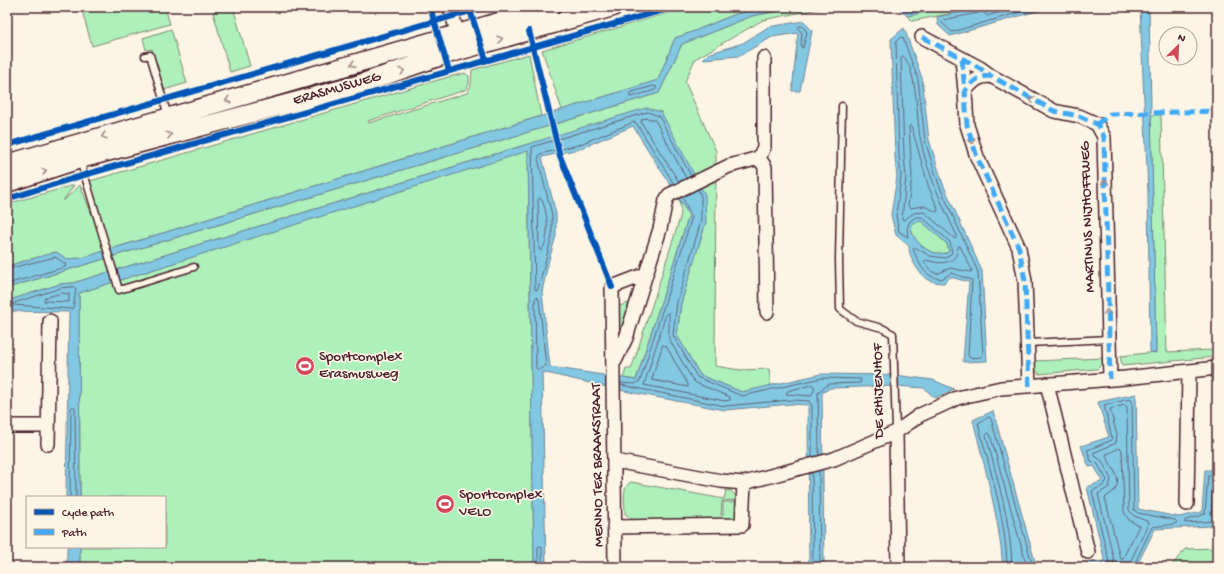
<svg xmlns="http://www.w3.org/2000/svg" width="1224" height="574" viewBox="0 0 1224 574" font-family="'Gochi Hand',sans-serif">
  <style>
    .green { fill: #adf0ba; stroke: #7c8872 }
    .water { fill: #82c8e3; stroke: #6c8499; fill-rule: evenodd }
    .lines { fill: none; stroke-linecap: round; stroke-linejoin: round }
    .shore { stroke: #606375; stroke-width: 1 }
    .lane-casing { stroke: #4a1f2b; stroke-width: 9 }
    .street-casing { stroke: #4a1f2b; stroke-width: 16 }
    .secondary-casing { stroke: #4a1f2b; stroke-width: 21 }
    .lane { stroke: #fcf5e5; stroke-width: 6 }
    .street { stroke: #fcf5e5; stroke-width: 13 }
    .secondary { stroke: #fcf5e5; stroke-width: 18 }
    .quiet { stroke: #3fa9f5; stroke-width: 5; stroke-dasharray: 10 5; stroke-linecap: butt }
    .cycleway-casing { stroke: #fcf5e5; stroke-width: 8 }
    .cycleway { stroke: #0057b8; stroke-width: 6 }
    .oneway { stroke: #a38a88 }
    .labels { text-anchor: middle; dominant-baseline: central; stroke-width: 3.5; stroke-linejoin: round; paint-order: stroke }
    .street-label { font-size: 15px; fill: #4a1f2b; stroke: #fcf5e5 }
    .poi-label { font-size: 15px; fill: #4a1f2b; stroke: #fcf5e5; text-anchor: start }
  </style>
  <rect width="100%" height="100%" fill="#fcf5e5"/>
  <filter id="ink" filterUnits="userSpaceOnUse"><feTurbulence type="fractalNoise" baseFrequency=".025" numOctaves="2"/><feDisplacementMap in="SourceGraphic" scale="8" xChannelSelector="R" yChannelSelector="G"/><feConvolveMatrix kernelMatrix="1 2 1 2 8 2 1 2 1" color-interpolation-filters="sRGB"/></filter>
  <g filter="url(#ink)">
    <!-- green -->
    <path class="green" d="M81,7H165L170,24L92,46Z
      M233,7L250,66L230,72L213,12Z
      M688,7H761C731,13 704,29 675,38L658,80L562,110L542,50Z
      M799,7H828L763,20L695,59L685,82L716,151L715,366L740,370L769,369L771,386L742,392L700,375L677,336L681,303L706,222L661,112L528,144L73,283L60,284L7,301V288L659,93L682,44L752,16Z
      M948,7H985L912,21L907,16Z
      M171,29L187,83L164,90L152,49L146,50L143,38Z
      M529,54L541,116L82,258L67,259L56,252L7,266V204L74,185L63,201L80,185L105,247L90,181L445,78L465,73L469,76V84L465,90L368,121L369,123L467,93L471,85L472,70Z
      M1151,115H1161L1167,352L1214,350V357L1122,366L1120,356L1156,352Z
      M528,150L534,567H80V547H165V497H80L79,293Z
      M679,199L689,215L636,380L623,378L626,369H631L635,358L680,218L681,212Z
      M921,220L947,244L949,252L946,253C930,256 915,244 911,229L913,223Z
      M629,303L620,335L618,336L619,306Z
      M1104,358L1102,364L1097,369L1039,374L1033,367V361Z
      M631,482L724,499L726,490L731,491L737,497V500L722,501L721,515H723V502H737V515L734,519L633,520L625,514C625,504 621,487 631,482Z
      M1217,548V567H1173V564L1185,549Z"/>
    <!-- water -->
    <path class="water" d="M761,7H799L752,16L682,44L659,93L7,288V266L56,252L67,259L82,258L658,80L675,38C704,29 731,13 761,7Z
      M898,7H948L907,16Z
      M985,7H1051L950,36L938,25L937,17Z
      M1140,7H1149L1156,353L1150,352L1148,192Z
      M804,21L812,31L800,91H792L798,33L772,37L739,56L703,59L708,54L743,43L768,27Z
      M904,28L922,78L929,140L943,184L982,271L987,361L963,362L969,282L950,277L944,283C938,283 931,282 926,278C918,273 908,255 909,246L896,235L891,215L897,177L895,157L891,39ZM921,221L947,244L949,251L947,253C930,256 915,244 911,229L913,223Z
      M646,108L661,112L705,195L706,222L681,303L677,335L700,375L742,392L821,374L895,375L933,380L954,389L935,398L924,388L896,386L830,388L822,393L824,567H809L808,405L791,404L725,410L629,392L542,372L546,567H534L528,151L79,293L80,497H66L69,312L7,311V301L60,284L73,283ZM633,126L689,215L636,380L550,367L542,292L548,263L556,236V214L542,157L579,149Z
      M1136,394L1138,509L1179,517L1202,512L1205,470H1217V524L1211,526L1155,529L1136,567H1003C999,516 985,469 973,420L993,411L1036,565L1105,562L1087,487L1103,481L1094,466L1089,467L1081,446L1109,437L1098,402Z
      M67,547H80V567H67Z"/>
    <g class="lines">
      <!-- shore -->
      <path class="shore" d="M982,7L978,13L943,20L942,23L952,32L1037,7
        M987,7L985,14L987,16L1019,7
        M800,26H802L807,32L803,48L801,47L802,33L798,28Z
        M901,37L903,38L918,79L925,141L939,185L978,272L983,355L981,357L970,358L968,356L972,280L951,273L942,279C924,278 919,263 913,249L915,247L930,256L945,258L952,253L950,242L922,217H916L910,221L907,229L908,237L899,232L896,215L901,177L899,156L896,42Z
        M903,56C918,70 916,121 921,142C928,175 943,206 957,236L955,239L924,212L914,213L904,220L902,219L906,177L904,156L901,58Z
        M654,86L657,87L655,90L631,97L629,96L630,93Z
        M911,125L929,188L938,209L937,212L924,206L910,208L908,206L912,177L909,127Z
        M679,182L641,122L642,119L647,118L655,120L686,178
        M674,184L637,124L634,122L578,145L540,154L538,159L552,215V236L538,289L535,290L532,147L647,112L659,116L691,176
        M698,189L701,196V221L677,302L673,335L697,377L742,396L822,378L861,379L860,383L829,384L818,392L819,455
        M540,198C549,208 550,241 541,251L539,249L538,200Z
        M960,246L972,270L971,272L950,268L937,274L931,271L924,262L926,260C939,264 957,266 958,247Z
        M7,269L55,257L66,264L65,267L7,284
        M74,287L76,289L73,309L13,305L14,303L61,288Z
        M62,293L69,294V302L44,301L45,298Z
        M537,297L539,299L546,366L538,370L536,368L535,299Z
        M669,313V339L692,379L696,383L730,397V400L725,401L644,385L666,314Z
        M663,345L666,346L688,385V387L652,380Z
        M621,383L635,384L640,381L692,217L682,197
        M621,385L725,406L791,400L809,401L812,406V457
        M813,385L815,388L811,396L786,394L788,391Z
        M1120,448L1122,450L1124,512L1129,520L1139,526L1122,560L1120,558L1105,498C1108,495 1112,493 1115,490C1123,478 1110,466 1106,455Z
        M819,471L820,567
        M812,473L813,567
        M1217,474L1208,476L1205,514L1186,520L1184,522L1186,523L1217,521
        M1217,479L1213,481L1211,514L1212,516L1217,515
        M70,497L71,408L73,406L75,408L76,497
        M538,567V547L540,546L542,547V567
        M1007,567C1006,518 990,471 978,423L989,417L991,419L1033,567
        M1012,567C1011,521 997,479 986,435L988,433L990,434L1027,567
        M1093,567L1106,566L1109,562L1092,491L1104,485L1107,480L1097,463L1091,461L1087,450L1110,441L1112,438L1104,405L1130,399L1132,401L1134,510L1138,513L1175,520L1177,522L1175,524L1152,527L1133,567
        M1113,567L1114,560L1098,494L1109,487L1111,479L1102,461L1095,456L1093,453L1116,443L1117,435L1110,409L1125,405L1127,407L1129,510L1134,516L1149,522L1128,567"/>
      <defs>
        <path id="lane" d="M145,56L150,55L168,116
          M842,106L839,259L840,309L856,321L882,328L893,334L896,431
          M80,160L119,290L194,267
          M1029,343L1109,339"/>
        <path id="street" d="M450,7L460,42
          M922,37L980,68L991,76
          M764,58V147L759,158L765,167L767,312
          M962,59L965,91
          M615,361L626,338L660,229L666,200L669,195L729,166L759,158
          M1047,384L1088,552
          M1029,386L1025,281L1019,248L977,157L967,125L965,91C973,81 978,76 991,76L1054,111L1079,116L1097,124L1104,137L1110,379
          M7,426H48
          M896,432L898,567
          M48,444L50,321
          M615,461L721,481L744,483L834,459L896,432L920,415L940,406L957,398L1001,388L1125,378L1217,368
          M1187,504L1189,371
          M614,527L742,525L744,483
          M615,567L612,287L646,274"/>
        <path id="secondary" d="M7,164L551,7
          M7,183L80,159L354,86L444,55L613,7"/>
      </defs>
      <!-- lane casing -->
      <use href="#lane" class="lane-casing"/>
      <!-- street casing -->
      <use href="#street" class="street-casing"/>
      <!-- secondary casing -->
      <use href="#secondary" class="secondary-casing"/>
      <!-- lane -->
      <use href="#lane" class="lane"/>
      <!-- street -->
      <use href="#street" class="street"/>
      <!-- secondary -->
      <use href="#secondary" class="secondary"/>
      <!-- quiet -->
      <path class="quiet" d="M922,37L980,68L991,76
        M962,59L965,91
        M1097,124L1110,114L1217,111
        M1029,386L1025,281L1019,248L977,157L967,125L965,91C973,81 978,76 991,76L1054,111L1079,116L1097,124L1104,137L1110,379"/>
      <defs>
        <path id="cycleway" d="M430,7L449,71
          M469,7L486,60
          M529,31L560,156L612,287
          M7,145L484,7
          M7,199L84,175L674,7"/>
      </defs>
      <!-- cycleway casing -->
      <use href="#cycleway" class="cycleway-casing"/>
      <!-- cycleway -->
      <use href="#cycleway" class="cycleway"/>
    </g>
    <!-- one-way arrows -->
    <defs><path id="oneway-chevron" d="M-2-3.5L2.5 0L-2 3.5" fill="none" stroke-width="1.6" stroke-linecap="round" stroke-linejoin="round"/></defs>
    <g class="oneway">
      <use href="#oneway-chevron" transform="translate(500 39) rotate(-16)"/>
      <use href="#oneway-chevron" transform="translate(353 64) rotate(163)"/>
      <use href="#oneway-chevron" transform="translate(402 71) rotate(-20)"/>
      <use href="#oneway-chevron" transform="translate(1032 99) rotate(-151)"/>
      <use href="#oneway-chevron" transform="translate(228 100) rotate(164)"/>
      <use href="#oneway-chevron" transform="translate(169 135) rotate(-15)"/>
      <use href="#oneway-chevron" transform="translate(104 136) rotate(164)"/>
      <use href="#oneway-chevron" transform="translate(972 141) rotate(72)"/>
      <use href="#oneway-chevron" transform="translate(44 171) rotate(-18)"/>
      <use href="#oneway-chevron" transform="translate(1105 182) rotate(-91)"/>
      <use href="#oneway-chevron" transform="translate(1107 312) rotate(-92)"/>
    </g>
  </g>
  <!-- icons -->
  <defs>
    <symbol id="stadium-disc" viewBox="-11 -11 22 22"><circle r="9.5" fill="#d1495b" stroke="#fcf5e5"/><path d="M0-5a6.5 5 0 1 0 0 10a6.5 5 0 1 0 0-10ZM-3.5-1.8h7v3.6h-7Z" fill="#fff"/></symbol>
  </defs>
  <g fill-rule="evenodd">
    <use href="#stadium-disc" x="294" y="355" width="22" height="22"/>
    <use href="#stadium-disc" x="434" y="493" width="22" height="22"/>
  </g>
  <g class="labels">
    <!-- street labels -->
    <g class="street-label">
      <text transform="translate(337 89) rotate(-16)">ERASMUSWEG</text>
      <text transform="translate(1088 217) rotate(-92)">MARTINUS NIJHOFFWEG</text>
      <text transform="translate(879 391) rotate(-91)">DE RHIJENHOF</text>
      <text transform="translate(598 465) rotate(-91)">MENNO TER BRAAKSTRAAT</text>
    </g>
    <!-- poi labels -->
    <g class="poi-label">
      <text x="319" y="357">Sportcomplex<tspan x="319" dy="17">Erasmusweg</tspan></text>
      <text x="459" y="495">Sportcomplex<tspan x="459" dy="17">VELO</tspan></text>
    </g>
  </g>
  <!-- margin -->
  <rect width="1224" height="574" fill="none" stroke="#fcf5e5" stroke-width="24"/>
  <rect x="12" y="12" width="1200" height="550" fill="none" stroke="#4a1f2b" stroke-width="1.5" filter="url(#ink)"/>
  <!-- legend -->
  <rect x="26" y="496" width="140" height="52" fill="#fcf5e5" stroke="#b59f9b"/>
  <rect x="34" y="509" width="20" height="6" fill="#0057b8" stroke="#b59f9b"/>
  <text x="62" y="516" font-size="12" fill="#4a1f2b">Cycle path</text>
  <rect x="34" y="529" width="20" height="6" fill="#3fa9f5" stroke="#b59f9b"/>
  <text x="62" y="536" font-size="12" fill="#4a1f2b">Path</text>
  <!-- north arrow -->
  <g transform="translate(1178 46) rotate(24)"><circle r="19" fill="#fcf5e5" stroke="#b59f9b"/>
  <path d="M0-3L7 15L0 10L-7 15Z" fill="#d1495b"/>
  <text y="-6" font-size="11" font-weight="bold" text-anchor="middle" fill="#4a1f2b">N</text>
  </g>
</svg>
